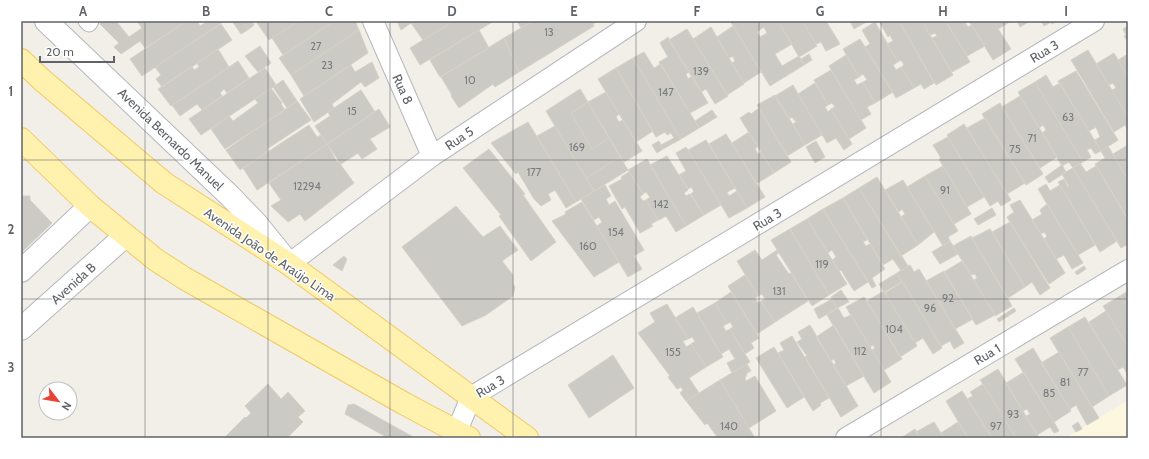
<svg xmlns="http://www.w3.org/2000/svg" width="1149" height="459" viewBox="0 0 1149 459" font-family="Cabin,sans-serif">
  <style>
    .commercial { fill: #fef7e0 }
    .building { fill: #cccac5; stroke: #d6d1c6; fill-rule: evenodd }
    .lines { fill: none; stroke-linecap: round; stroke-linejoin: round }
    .pedestrian-casing { stroke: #b5b8bc; stroke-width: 17 }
    .minor-casing { stroke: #b5b8bc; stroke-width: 22 }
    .tertiary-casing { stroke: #b5b8bc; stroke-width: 24 }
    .primary-casing { stroke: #f2c960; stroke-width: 24 }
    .pedestrian { stroke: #fff; stroke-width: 15 }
    .minor { stroke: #fff; stroke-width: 20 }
    .tertiary { stroke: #fff; stroke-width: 22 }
    .primary { stroke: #fff2af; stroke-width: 22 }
    .grid { fill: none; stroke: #5f6368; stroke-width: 1; stroke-opacity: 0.55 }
    .labels { text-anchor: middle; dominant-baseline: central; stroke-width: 3; stroke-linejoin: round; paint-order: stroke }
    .number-label { font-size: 11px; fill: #7a7d7f }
    .street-label { font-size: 13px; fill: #5f6368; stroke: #fff }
    .neatline { fill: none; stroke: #5f6368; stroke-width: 1.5 }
    .grid-label { font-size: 13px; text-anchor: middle; font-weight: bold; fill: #5f6368 }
  </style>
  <rect width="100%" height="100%" fill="#f1efe8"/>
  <!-- commercial -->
  <path class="commercial" d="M1128,400V438H1066L1087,425Z"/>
  <!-- building -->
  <path class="building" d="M103,21H116L129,37L142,28L137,21H187L145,48L140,41L121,54L114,47L119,43L100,24Z
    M187,21H197L200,26L208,21H224L142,76L130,59Z
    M232,21H243L249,29L241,34Z
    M243,21H252L254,25L249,29Z
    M259,21H298L269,40L257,23Z
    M298,21H334L283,55L272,38Z
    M334,21H355L359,30L291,75L279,58Z
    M397,21H414L401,30Z
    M414,21H454L423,40L411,23Z
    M454,21H494L420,65L410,48Z
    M517,21H533L521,28Z
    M533,21H595L596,22L593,24L594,26L519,72L504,38Z
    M730,21H778L792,44L775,54L782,66L799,56L804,65L770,86ZM764,27L767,33L760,37L757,32Z
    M778,21H802L817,46L799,57Z
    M802,21H826L840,44L826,51L821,42L816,44Z
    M850,21H868L854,29Z
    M879,21H899L934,83L924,89L921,84L914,88L901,67L904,65L901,60L898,62L887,44L893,41L890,35L888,37Z
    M899,21H922L953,75L936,85Z
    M922,21H946L970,62L952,72L932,38L937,36L935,33L930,35Z
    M947,21H968L965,23L968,27L972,25L985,46L967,56L946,22Z
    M969,21H993L1011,49L993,60Z
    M993,21H1011L998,29Z
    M1017,21H1030L1020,27Z
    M1041,21H1058L1052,24L1051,22L1044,26Z
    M875,22L898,62L893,65L896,70L901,67L914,88L896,98L865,47L870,44L862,30Z
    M221,24L232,40L162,87L156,79L161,75L155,67Z
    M733,26L761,72L744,83L732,63L735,61L733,56L729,58L717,37Z
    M1128,26V42L1124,36L1126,35L1123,29Z
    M711,27L744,84L727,95L693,39Z
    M687,29L728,96L715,104L706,89L701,92L669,40Z
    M359,30L368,53L304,96L291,75Z
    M479,30L489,48L440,77L430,60Z
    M668,37L689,72L686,74L688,79L692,76L708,103L690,113L659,62L668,57L660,43Z
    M504,38L519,72L495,87L493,84L459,108L451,96L452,95L441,77Z
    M860,39L893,92L875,103L863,82L867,80L863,74L859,77L843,49Z
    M260,46L271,63L258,72L245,56Z
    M218,49L229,67L171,106L158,89L192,66L194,70L199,67L197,63Z
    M1088,50L1128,117V130L1125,125L1114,132L1071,60Z
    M644,52L654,68L661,64L699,128L681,139L633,58Z
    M1114,53L1128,77V117L1112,90L1116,88L1113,83L1109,85L1096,64Z
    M809,54L812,60L804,65L801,59Z
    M1128,54V77L1118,60Z
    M846,55L859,77L854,80L857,85L863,82L875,103L867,107L871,114L861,120L829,66Z
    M633,58L681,139L663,149L661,145L674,138L671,133L667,135L665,132L656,137L616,68Z
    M238,61L249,78L227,93L224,89L220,93L222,96L202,110L197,104L180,116L172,105Z
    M372,62L379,78L365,87L361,82L332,104L334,108L314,122L300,99L351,65L355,72Z
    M265,68L276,85L201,135L189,119Z
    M616,68L653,131L636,142L598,79Z
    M831,70L866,128L849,139L831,109L835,107L832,103L828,105L814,80Z
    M1076,71L1118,140L1101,151L1095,140L1100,137L1096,127L1089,131L1058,81Z
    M1046,75L1053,87L1060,83L1101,151L1095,154L1091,148L1087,150L1091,157L1083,162L1035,82Z
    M283,80L297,101L287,108L273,87Z
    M1035,82L1083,162L1073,168L1069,162L1062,166L1042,133L1046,130L1043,125L1039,128L1018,92Z
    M815,83L828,105L825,107L828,112L831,109L852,144L844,150L836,138L827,143L798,94Z
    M793,85L822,135L805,145L793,124L796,122L792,117L789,119L775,96Z
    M271,88L282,103L281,104L285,110L225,149L211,129L229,116L233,121L258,103L255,99Z
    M580,89L588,102L571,113L592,149L609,138L620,157L586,178L546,111Z
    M361,90L375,112L327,144L315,126L330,116L328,112Z
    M606,92L619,114L616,117L619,122L623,120L642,151L624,162L588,102Z
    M775,95L805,145L787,156L757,105Z
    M1020,96L1057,157L1040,168L1002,107Z
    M297,101L311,120L267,149L268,151L240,170L226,150Z
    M588,102L609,138L592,149L571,113Z
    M1000,103L1043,174L1026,185L982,114Z
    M759,108L791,162L774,173L740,118L749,112L751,114Z
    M379,109L390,127L370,139L377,149L362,159L358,153L341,164L327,144Z
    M712,110L717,117L699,128L695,121Z
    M985,118L1025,183L1007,194L967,128Z
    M528,122L576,202L566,208L555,190L548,194L551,200L541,206L534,199L518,172L516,174L491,143Z
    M964,124L1011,200L1001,206L998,201L990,206L947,135Z
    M309,125L317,137L321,135L327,144L257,190L243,168Z
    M555,126L594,191L576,202L537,136Z
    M749,132L758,146L755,149L758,154L761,152L774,173L756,184L732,143Z
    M726,134L765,197L747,208L709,144Z
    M948,137L984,197L967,207L939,159L941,158L933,145Z
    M706,140L735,188L727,192L729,196L737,191L747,208L729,218L688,150Z
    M659,141L663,149L657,153L652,145Z
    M816,141L825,157L815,163L806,147Z
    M327,144L337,162L338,161L354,183L305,221L300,214L288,222L271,206L281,200L269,183Z
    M1128,145V180L1113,154Z
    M1108,146L1128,180V216L1127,217L1095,164L1105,158L1101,151Z
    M686,147L721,205L704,215L691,194L694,191L691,187L688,189L679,175L686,171L676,153Z
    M489,149L525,194L523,195L556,242L531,261L499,216L501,215L463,168Z
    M667,156L688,190L684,193L686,196L690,194L704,215L686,226L650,165Z
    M620,157L628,170L594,191L586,178Z
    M647,159L686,226L676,232L666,216L659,220H658L646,200L650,197L646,192L643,194L628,170Z
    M1080,163L1086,172L1096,166L1128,220V244L1121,248L1073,168Z
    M1062,165L1066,172L1049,183L1045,177Z
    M943,166L971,214L954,224L925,176Z
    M1073,168L1117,241L1100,252L1058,182L1064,179L1068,187L1069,186L1062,174Z
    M629,172L643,194L640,197L643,201L646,200L658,220L651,224L653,226L640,233L625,207L622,209L609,186L622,179L621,177Z
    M925,176L958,231L948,237L950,241L943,246L907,187Z
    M877,177L918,245L901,256L859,188Z
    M903,180L934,232L918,245L901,217L905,214L902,209L899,212L885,190Z
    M1046,184L1050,191L1060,185L1095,245L1078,255L1038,189Z
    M605,185L611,196L606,199L609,205L615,201L644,250L634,256L642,269L628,277L597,226L602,222L599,217L594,220L581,199Z
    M859,188L908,266L901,271L893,259L883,265L843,198Z
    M21,196H30V200L52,223L21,253Z
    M843,198L867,240L863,242L866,246L870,244L885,269L872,278L876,286L872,288L823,209Z
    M1020,200L1065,273L1049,284L1007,217L1014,212L1010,205Z
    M582,202L619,262L594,277L552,221L566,214L565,212Z
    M1047,204L1083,263L1072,269L1064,255L1056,259L1044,239L1047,236L1044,232L1041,234L1032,220L1042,214L1040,210Z
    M456,206L483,237L500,226L518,250L502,261L513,275V284L515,287L513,296L486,315L462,326L402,247Z
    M992,208L996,215L978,225L974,219Z
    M823,209L868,282L854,291L841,270L839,271L832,260L836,257L832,250L828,253L807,219Z
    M807,219L847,284L829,295L790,229Z
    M1010,222L1050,288L1040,295L1032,282L1025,287L992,232Z
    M790,229L829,295L812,306L771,240Z
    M990,229L1025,287L1008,298L972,238Z
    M971,236L1012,306L995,316L974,280L977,278L975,274L971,275L953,246Z
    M950,241L958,254L940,264L932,252Z
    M755,250L762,260L777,250L779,253L776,255L789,274L791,273L808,301L775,322L761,301L765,299L762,294L758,296L737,261Z
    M344,256L347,259L342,271L333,265Z
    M962,261L995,315L976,325L944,272Z
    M910,265L914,272L919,269L964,343L954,349L950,341L941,346L897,273Z
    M1084,266L1086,269L1077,275L1075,272Z
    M944,271L973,319L955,329L926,281Z
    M897,273L902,282L884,292L879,284Z
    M745,275L758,296L755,298L758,303L761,301L775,322L757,334L728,286Z
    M903,282L942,348L933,354L923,338L915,343L885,293Z
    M841,290L849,302L837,308L831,297Z
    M884,291L917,346L900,357L867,301Z
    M1128,291V308L1120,296Z
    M731,292L759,338L751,343L754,348L745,354L730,329L733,327L730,322L727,324L715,303Z
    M1120,296L1128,308V347L1103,306Z
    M864,297L902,359L884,370L872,350L875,348L873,345L870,347L846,307Z
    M832,299L837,308L819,319L814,309Z
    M715,303L727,324L723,326L726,331L730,329L750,362L732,373L727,363L735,359L729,349L721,354L697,313Z
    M667,304L688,339L683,341L686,347L691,344L706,367L689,378L699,393L686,401L680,393L683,390L681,387L677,389L668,377L670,376L638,333L655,322L650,313Z
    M693,307L723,357L706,367L691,344L695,341L692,337L688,339L675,318Z
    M838,308L844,318L851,315L891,382L874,393L827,315Z
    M1014,308L1016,311L999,322L997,319Z
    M1106,311L1128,347V375L1123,367L1118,370L1089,322Z
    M1085,317L1127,385L1109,396L1068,327Z
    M810,325L858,406L841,417L807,360L805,357L807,356L797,342L802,339L798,332Z
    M834,325L864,376L846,386L833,365L836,363L834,359L831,361L816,337Z
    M1068,327L1109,396L1092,407L1050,338Z
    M792,336L829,398L820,403L821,405L813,411L778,353L784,350L780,343Z
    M774,347L804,397L787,408L756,358Z
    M1033,348L1071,411L1054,422L1015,359Z
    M1059,352L1099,418L1087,425L1076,405L1070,409L1041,363Z
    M613,355L634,388L589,418L568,385Z
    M747,364L751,371L747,373L745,379L746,381L755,376L776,411L749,428L720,380Z
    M998,369L1023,411L1039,438H1016L983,384L980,380Z
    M1024,372L1054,422L1059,431L1054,433L1050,427L1037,435L1026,416L1030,414L1027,409L1023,411L1006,383Z
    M720,380L750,430L755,438H741L739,436L735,438H718L707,423L705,425L686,401Z
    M268,384L281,399L288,392L305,411L298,417L303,422L287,438H224L245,417L246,418L251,413L245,406Z
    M983,384L1016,438H992L967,399L973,396L970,392Z
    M962,391L973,407L992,438H968L946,401Z
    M354,404L415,438H388L345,414L348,405Z
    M934,422L944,438H920L916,432Z
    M958,422L968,438H944L941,433Z
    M1078,422L1082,429L1076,432L1072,426Z
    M915,429L920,438H901Z"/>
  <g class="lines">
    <defs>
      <path id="pedestrian" d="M86,21L89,24L91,21"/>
      <path id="minor" d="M373,21L432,156
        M289,264L432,156L636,21
        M457,431L471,397L1094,21
        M846,438L1128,270"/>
      <path id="tertiary" d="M46,21L230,196L256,223L286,260
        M21,271L90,206
        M21,329L125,236"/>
      <path id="primary" d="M21,60L42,80L164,183L289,264L527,438
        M21,139L90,206L156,260L184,278L405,404L469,438"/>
    </defs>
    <!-- pedestrian casing -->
    <use href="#pedestrian" class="pedestrian-casing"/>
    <!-- minor casing -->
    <use href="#minor" class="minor-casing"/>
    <!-- tertiary casing -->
    <use href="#tertiary" class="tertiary-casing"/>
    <!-- primary casing -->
    <use href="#primary" class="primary-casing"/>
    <!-- pedestrian -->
    <use href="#pedestrian" class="pedestrian"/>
    <!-- minor -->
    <use href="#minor" class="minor"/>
    <!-- tertiary -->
    <use href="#tertiary" class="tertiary"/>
    <!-- primary -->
    <use href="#primary" class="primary"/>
  </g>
  <!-- grid -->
  <path class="grid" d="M145,21V438M268,21V438M390,21V438M513,21V438M636,21V438M759,21V438M881,21V438M1004,21V438M21,160H1128M21,299H1128"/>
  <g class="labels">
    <!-- number labels -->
    <g class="number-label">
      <text x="549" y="32">13</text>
      <text x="316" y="46">27</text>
      <text x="327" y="65">23</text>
      <text x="701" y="71">139</text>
      <text x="470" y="80">10</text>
      <text x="666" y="92">147</text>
      <text x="352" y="111">15</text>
      <text x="1068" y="117">63</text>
      <text x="1032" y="138">71</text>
      <text x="577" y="147">169</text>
      <text x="1015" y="149">75</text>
      <text x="534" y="172">177</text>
      <text x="307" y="186">12294</text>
      <text x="945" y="190">91</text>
      <text x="661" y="204">142</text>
      <text x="616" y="232">154</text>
      <text x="588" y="246">160</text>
      <text x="822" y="264">119</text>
      <text x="779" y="291">131</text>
      <text x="948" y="298">92</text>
      <text x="930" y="308">96</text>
      <text x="894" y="329">104</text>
      <text x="860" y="351">112</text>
      <text x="673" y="352">155</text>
      <text x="1083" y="372">77</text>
      <text x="1065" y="382">81</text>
      <text x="1049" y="393">85</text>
      <text x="1013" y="414">93</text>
      <text x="729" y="426">140</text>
      <text x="996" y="426">97</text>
    </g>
    <!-- street labels -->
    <g class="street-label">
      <text transform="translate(1044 51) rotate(-31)">Rua 3</text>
      <text transform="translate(403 89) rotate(66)">Rua 8</text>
      <text transform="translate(459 138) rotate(-34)">Rua 5</text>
      <text transform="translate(171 139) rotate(44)">Avenida Bernardo Manuel</text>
      <text transform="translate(767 219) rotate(-31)">Rua 3</text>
      <text transform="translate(270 254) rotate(34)">Avenida João de Araújo Lima</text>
      <text transform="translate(73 283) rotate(-42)">Avenida B</text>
      <text transform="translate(987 354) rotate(-31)">Rua 1</text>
      <text transform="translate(490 386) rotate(-31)">Rua 3</text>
    </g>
  </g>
  <!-- border -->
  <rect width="1149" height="459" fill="none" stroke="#ffffff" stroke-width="44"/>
  <!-- north arrow -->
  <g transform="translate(58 401) rotate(121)"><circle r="19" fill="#ffffff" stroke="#bfc1c3"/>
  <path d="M0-3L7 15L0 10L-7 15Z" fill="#ea4335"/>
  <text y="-6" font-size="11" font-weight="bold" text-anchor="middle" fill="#5f6368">N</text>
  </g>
  <!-- scale -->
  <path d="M40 56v6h74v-6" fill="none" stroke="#5f6368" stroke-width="2"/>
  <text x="46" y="56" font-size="12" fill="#5f6368" stroke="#ffffff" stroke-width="3" paint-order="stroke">20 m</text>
  <rect x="22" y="22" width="1105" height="415" class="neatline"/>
  <g class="grid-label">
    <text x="83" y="16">A</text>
    <text x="206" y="16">B</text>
    <text x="329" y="16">C</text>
    <text x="452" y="16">D</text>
    <text x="574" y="16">E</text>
    <text x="697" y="16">F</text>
    <text x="820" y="16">G</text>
    <text x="943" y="16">H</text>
    <text x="1066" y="16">I</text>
    <text x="11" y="96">1</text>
    <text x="11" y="234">2</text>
    <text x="11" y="372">3</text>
  </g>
</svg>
